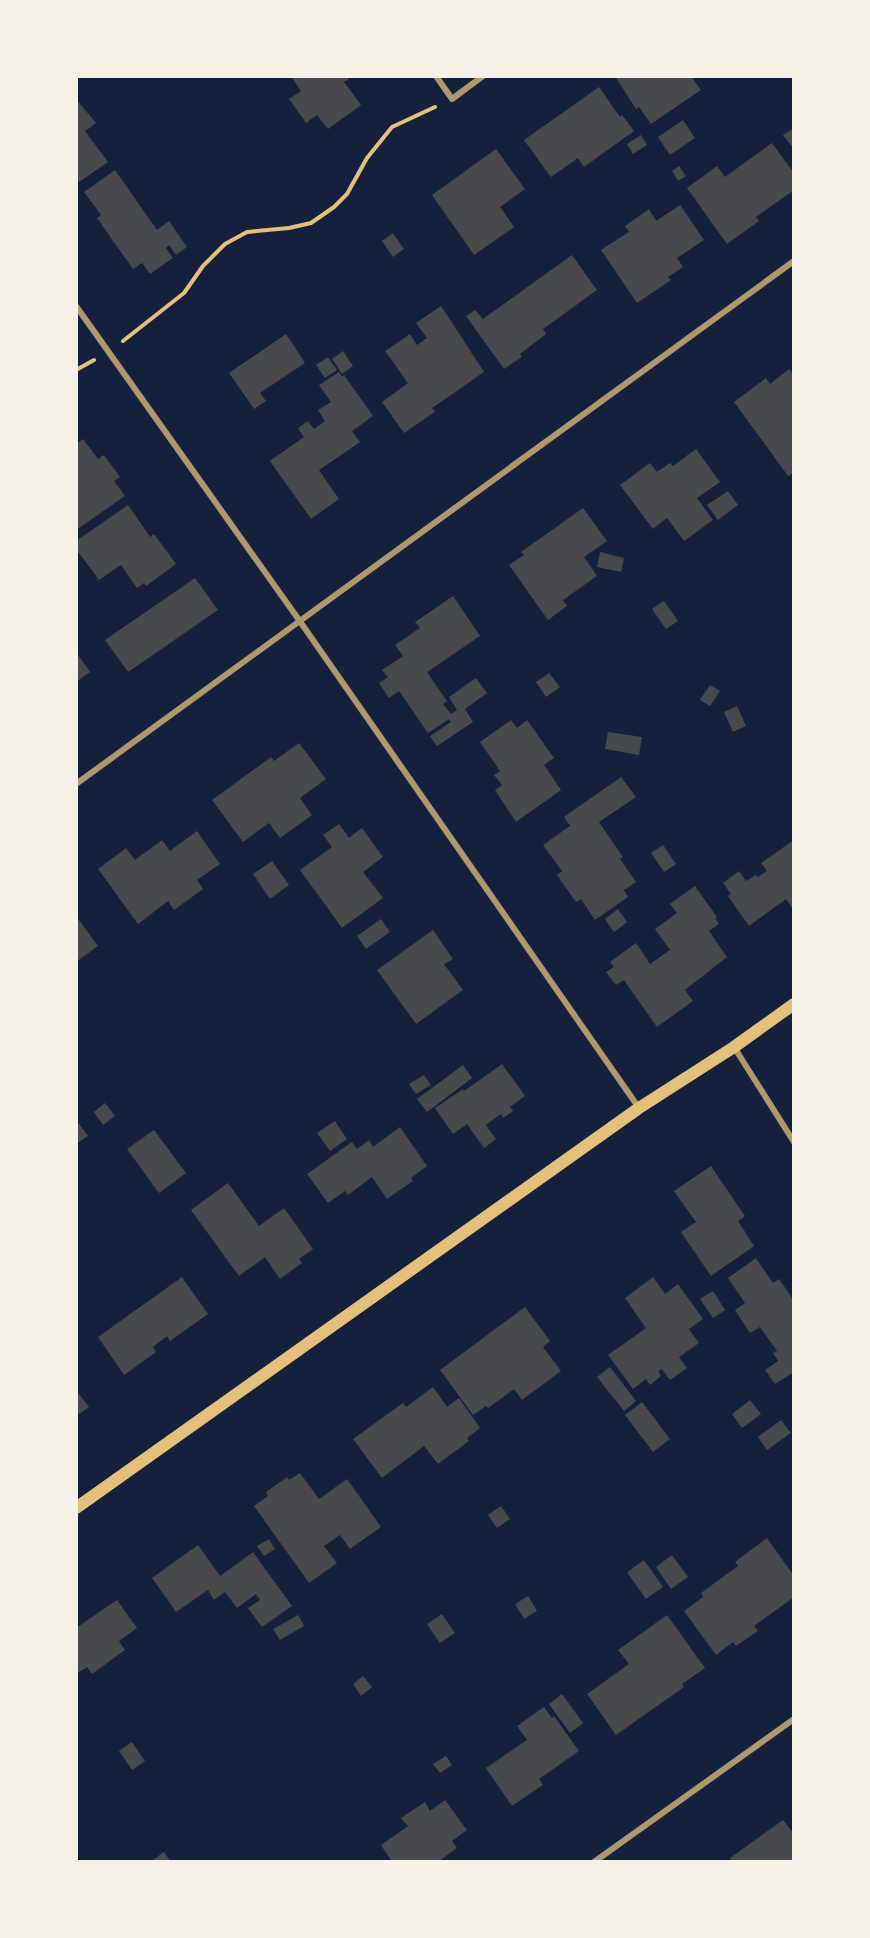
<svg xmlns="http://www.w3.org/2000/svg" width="870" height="1938" viewBox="0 0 870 1938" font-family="Georgia,serif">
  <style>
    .building { fill: #48494c }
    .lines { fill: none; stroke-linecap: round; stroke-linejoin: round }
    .path { stroke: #e5c07b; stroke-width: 4 }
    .minor { stroke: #b1986c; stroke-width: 6 }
    .secondary { stroke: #e5c07b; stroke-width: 12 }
  </style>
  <rect width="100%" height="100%" fill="#14213d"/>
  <!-- building -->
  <path class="building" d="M291,76H347L349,79L344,82L361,105L328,129L317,115L306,123L289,99L301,91Z
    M615,76H691L701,90L651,124L639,107L636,109Z
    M599,87L620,117L622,115L634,131L584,167L578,158L551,177L524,140Z
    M76,99L96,123L85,131L108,162L79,182L76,178Z
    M683,120L695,138L670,155L658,137Z
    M794,128V149L783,135Z
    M641,135L647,145L633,154L627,144Z
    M772,143L794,173V190L756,217L759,221L727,244L687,188L717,166L725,177Z
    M496,149L525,189L500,207L514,227L474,255L432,195Z
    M679,166L686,176L678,181L672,171Z
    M115,170L157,230L169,221L187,247L176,255L169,245L166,248L173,258L150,274L142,263L133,269L97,218L101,215L84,192Z
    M680,205L704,240L677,258L683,267L668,277L671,280L637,303L601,250L629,232L625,226L649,209L656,221Z
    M393,233L404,249L393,257L382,241Z
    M572,255L597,290L543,329L546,334L520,354L522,357L504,369L466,316L475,310L483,319Z
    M441,306L484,372L432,408L435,412L404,433L382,402L408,383L385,351L410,334L417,345L427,338L416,323Z
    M286,334L305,363L260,393L266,401L254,409L229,373Z
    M343,351L353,366L342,374L332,359Z
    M328,357L337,370L325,378L316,365Z
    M789,369L794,375V472L788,476L734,402L766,378L770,384Z
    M339,372L342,377L344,375L373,416L352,431L360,442L319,470L339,499L311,519L270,461L304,437L298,428L308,421L314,429L325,421L318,410L331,402L319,385Z
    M83,439L98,459L104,455L120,477L114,481L125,496L76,530V444Z
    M696,449L720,482L697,498L713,520L684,541L667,518L653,529L620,485L650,463L657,472L670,463L673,466Z
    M728,491L738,505L718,520L707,505Z
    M128,505L150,537L154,534L176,564L146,586L144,583L137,588L121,565L99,580L76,549V541Z
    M583,508L607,541L584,557L597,576L563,600L567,606L548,620L509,565L524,555L521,552Z
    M600,552L624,558L621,572L597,567Z
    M195,578L218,610L128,672L105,640Z
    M453,596L480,636L427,672L447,701L443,704L451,714L457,710L449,697L476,678L487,693L465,709L473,722L437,746L430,736L451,722L449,719L428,733L399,691L389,698L379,683L388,677L382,670L403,656L395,645L420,628L415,622Z
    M664,601L678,621L666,629L652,609Z
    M76,652L90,672L76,682Z
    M549,673L560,687L546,697L536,682Z
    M710,685L720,691L710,706L700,700Z
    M737,706L746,726L733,732L724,712Z
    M511,720L517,728L527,720L554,758L544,765L561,790L516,822L495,790L502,785L494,775L500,771L480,742Z
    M608,732L642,737L639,755L605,749Z
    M299,743L326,779L300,798L312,815L280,838L269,823L243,842L212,800L271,757L274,761Z
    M621,777L636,797L599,822L623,857L620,859L636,882L624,890L628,897L595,920L581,899L576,902L557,875L562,871L543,845L570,826L564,817Z
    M339,824L349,838L362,828L383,857L363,872L383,898L342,928L300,870L332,847L323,835Z
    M197,831L220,864L197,880L203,889L174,910L168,901L138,924L98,869L126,848L135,860L162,840L170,851Z
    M794,840V910L786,899L749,926L728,896L731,894L723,883L739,871L746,881L756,875L758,877L767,871L761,863Z
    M663,845L676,864L664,872L651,853Z
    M272,861L289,885L270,899L253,874Z
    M695,886L717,917L715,918L719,924L709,931L727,957L685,990L693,1001L657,1027L624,980L616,985L606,972L614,967L610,962L636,943L650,964L670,950L655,929L677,913L670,904Z
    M618,909L627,922L614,932L605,919Z
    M76,916L98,946L76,962Z
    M381,919L390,932L366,949L357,936Z
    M433,930L453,959L444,964L463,990L416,1024L377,970Z
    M502,1064L525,1096L510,1107L513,1111L503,1118L501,1114L486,1125L496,1139L484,1148L467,1124L453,1134L435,1108L463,1089L464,1091Z
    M463,1065L472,1078L427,1112L417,1099Z
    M424,1075L431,1085L416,1094L409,1084Z
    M105,1103L115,1116L103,1125L94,1112Z
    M76,1120L88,1136L76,1144Z
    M335,1121L347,1139L330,1151L317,1133Z
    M400,1127L427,1166L411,1178L413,1181L387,1199L372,1177L348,1195L345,1191L328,1203L307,1174L352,1142L357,1149L369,1140L373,1147Z
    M154,1130L186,1173L159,1193L127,1149Z
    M711,1166L745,1216L738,1221L754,1246L711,1276L681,1232L696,1222L674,1191Z
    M228,1183L259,1226L284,1208L313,1249L299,1259L302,1263L280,1279L265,1257L239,1276L191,1210Z
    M756,1258L773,1283L779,1279L794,1301V1372L775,1384L765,1370L778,1361L773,1353L777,1351L760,1327L750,1333L735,1310L745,1303L728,1278Z
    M182,1277L208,1314L170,1341L167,1336L153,1347L156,1352L124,1375L98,1337Z
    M653,1277L665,1294L678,1284L703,1319L689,1329L699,1343L679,1357L687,1368L670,1380L662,1369L658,1371L661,1376L650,1385L646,1379L633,1389L608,1355L646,1328L625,1298Z
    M713,1291L725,1310L713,1318L700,1299Z
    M525,1307L550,1341L543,1347L561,1371L522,1400L514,1389L488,1408L486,1406L473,1415L440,1370Z
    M610,1367L636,1401L624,1411L597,1377Z
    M433,1387L447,1407L459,1398L480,1428L467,1438L469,1441L438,1464L424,1446L382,1478L353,1439L403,1403L406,1407Z
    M76,1390L89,1407L79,1414L76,1411Z
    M750,1400L761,1414L742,1428L732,1414Z
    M642,1402L670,1439L653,1452L625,1415Z
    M781,1420L791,1433L767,1450L758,1437Z
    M300,1473L319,1499L347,1479L381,1527L350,1549L340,1535L324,1546L337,1563L309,1583L254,1506L268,1496L266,1492L287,1477L289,1480Z
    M501,1506L510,1519L497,1528L488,1515Z
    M767,1538L794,1576V1597L754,1626L758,1631L736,1646L733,1642L716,1655L684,1611L703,1597L701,1593L738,1566L735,1562Z
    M269,1539L275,1549L264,1556L257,1546Z
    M198,1545L220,1576L253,1552L292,1606L262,1627L248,1608L260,1600L256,1594L237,1608L225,1592L214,1600L208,1590L176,1612L152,1578Z
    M672,1555L688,1577L671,1589L656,1567Z
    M644,1560L663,1587L646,1599L627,1572Z
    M528,1596L537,1611L524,1619L515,1604Z
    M117,1600L137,1628L119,1641L125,1650L92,1674L87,1667L76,1674V1628Z
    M442,1614L455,1633L440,1643L427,1624Z
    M298,1615L304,1626L280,1640L273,1629Z
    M667,1615L705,1668L682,1684L684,1687L616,1735L587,1694L629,1664L618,1650Z
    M363,1676L372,1687L361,1696L353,1684Z
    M562,1694L583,1723L570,1733L549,1704Z
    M544,1707L552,1718L554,1716L579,1751L539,1779L543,1785L512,1806L486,1768L527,1740L517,1726Z
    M132,1742L145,1761L132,1770L119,1751Z
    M446,1756L452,1765L440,1773L433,1764Z
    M445,1800L467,1830L452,1841L457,1848L438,1862H392L381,1845L408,1826L401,1818L425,1802L430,1811Z
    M783,1820L794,1834V1862H732L730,1858Z
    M164,1852L171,1862H150Z"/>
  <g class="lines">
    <!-- path -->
    <path class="path" d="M123,341L184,293L203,266L225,244L247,232L289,228L311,223L334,207L347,194L367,158L392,127L435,107
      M76,370L94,360"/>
    <!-- minor -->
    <path class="minor" d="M436,76L452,99L483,76
      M76,306L299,620L639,1108
      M76,784L794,261
      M734,1047L794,1142
      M594,1862L794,1719"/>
    <!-- secondary -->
    <path class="secondary" d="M76,1508L639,1108L734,1047L794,1004"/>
  </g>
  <!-- border -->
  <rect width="870" height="1938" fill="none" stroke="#f6f1e7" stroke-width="156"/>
</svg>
